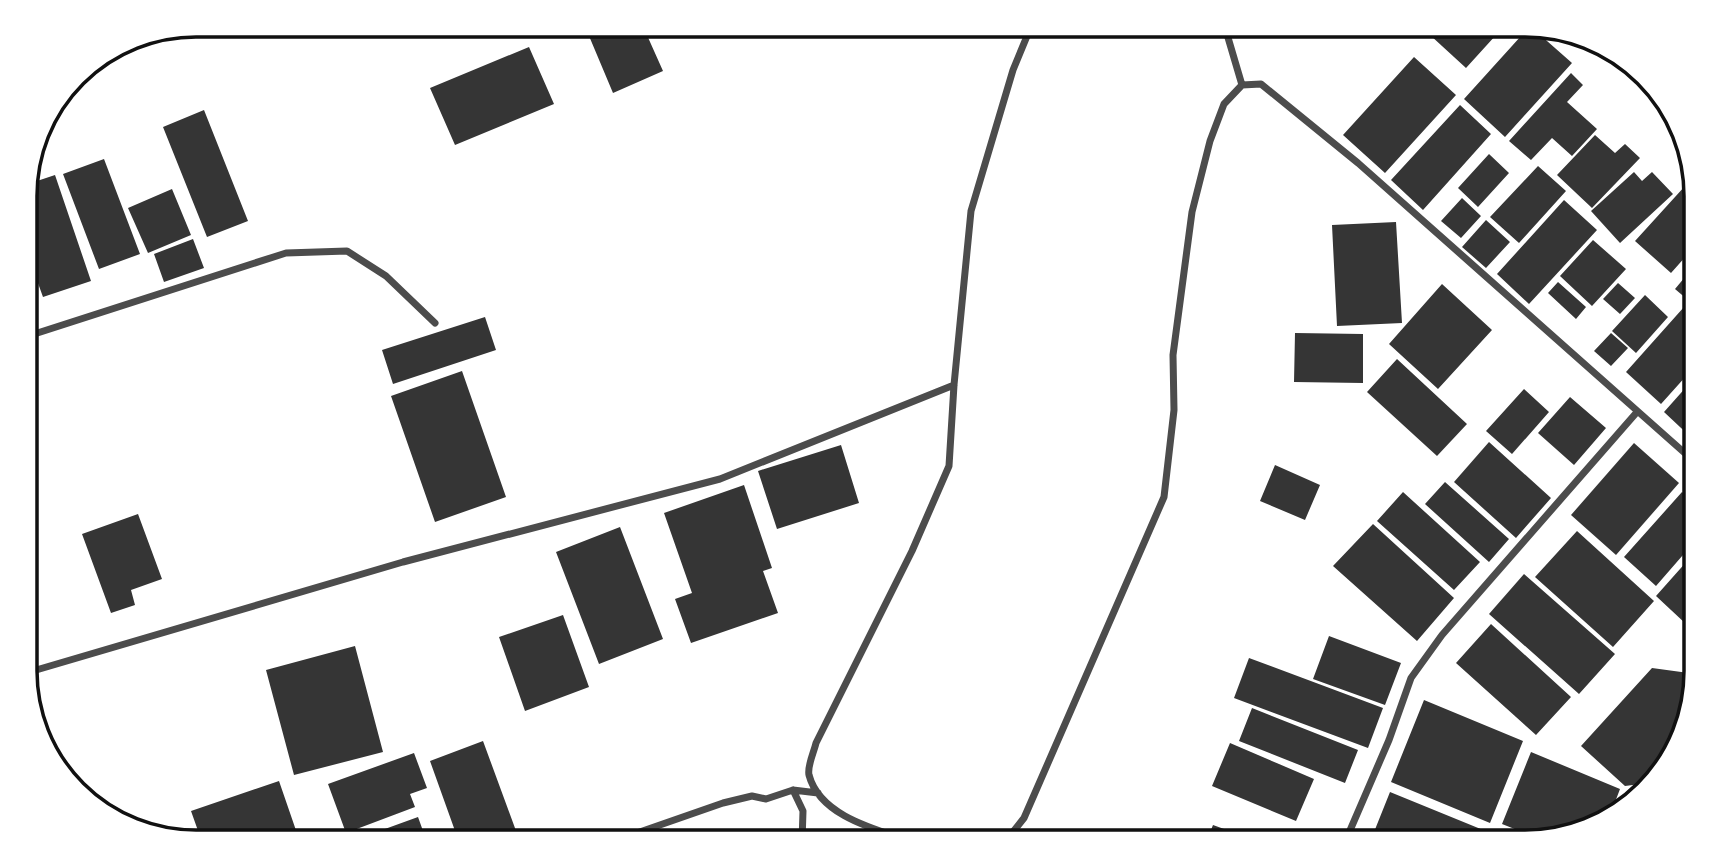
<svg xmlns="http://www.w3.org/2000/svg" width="1721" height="867" viewBox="0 0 1721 867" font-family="'Open Sans',sans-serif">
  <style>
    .building { fill: #353535 }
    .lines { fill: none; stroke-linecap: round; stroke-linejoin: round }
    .minor { stroke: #4c4c4c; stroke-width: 7 }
    .rim { fill: none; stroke: #111; stroke-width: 3.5 }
  </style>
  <rect width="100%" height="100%" fill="#fff"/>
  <!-- building -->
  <path class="building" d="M584,24H642L663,71L613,93Z
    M1418,24H1506L1466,68Z
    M1530,26L1572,63L1505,137L1464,99Z
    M529,47L554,104L455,145L430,88Z
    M1414,57L1456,95L1385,173L1343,135Z
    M1571,73L1583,85L1567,102L1597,129L1572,156L1552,138L1531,160L1509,141Z
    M1460,105L1491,134L1423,210L1391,180Z
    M204,110L248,221L207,237L163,127Z
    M1595,135L1615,153L1625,144L1640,158L1592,208L1557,175Z
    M1489,154L1509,173L1478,207L1458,188Z
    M104,159L140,254L99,269L63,174Z
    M1538,166L1566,191L1519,243L1490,217Z
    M1634,172L1642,181L1652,172L1673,194L1620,243L1591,211Z
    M55,175L91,281L43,297L25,247V185Z
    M1695,175V246L1671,273L1635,241Z
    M172,189L191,235L148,253L128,208Z
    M1462,198L1481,216L1461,238L1441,221Z
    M1564,200L1597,230L1529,304L1497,274Z
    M1486,220L1510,242L1486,268L1462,247Z
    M1396,222L1402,323L1337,326L1332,225Z
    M193,239L204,268L164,282L154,254Z
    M1593,240L1626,269L1592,306L1560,276Z
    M1695,265V306L1675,289Z
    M1558,282L1586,307L1576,319L1548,293Z
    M1618,283L1635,298L1620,314L1603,299Z
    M1442,284L1492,330L1438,389L1389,344Z
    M1645,295L1668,317L1636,353L1612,331Z
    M1684,307L1695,317L1696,365L1661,404L1626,372Z
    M485,317L496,350L393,384L382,350Z
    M1295,333L1363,334V383L1294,382Z
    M1611,333L1628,348L1611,366L1594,351Z
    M1397,359L1467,424L1437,456L1367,392Z
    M462,371L506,497L435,522L391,396Z
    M1688,385L1696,392V442L1664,412Z
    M1524,389L1549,412L1512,454L1486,431Z
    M1570,397L1606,428L1574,465L1538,433Z
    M1489,442L1551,498L1516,538L1454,482Z
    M1634,443L1679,483L1616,555L1571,515Z
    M841,445L859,503L777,529L758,471Z
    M1275,465L1320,485L1305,520L1260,501Z
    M1445,482L1509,539L1489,562L1425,504Z
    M744,485L772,568L763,571L778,613L691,643L675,599L692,593L664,513Z
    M1403,492L1480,562L1454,590L1377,521Z
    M1682,492L1696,504V540L1656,586L1624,557Z
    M138,514L162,579L131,590L135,605L111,613L82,534Z
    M1373,524L1454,598L1417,641L1333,566Z
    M620,527L663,639L599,664L556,552Z
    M1577,531L1654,601L1613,647L1535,577Z
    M1696,551V613L1686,624L1656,596Z
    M1524,574L1615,654L1579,694L1489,614Z
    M563,615L589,687L525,711L499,637Z
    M1491,624L1571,697L1536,735L1456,663Z
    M1329,636L1401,663L1385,705L1313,679Z
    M355,646L383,752L294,775L266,670Z
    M1249,658L1383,708L1368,748L1234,698Z
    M1652,668L1696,674L1679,747L1648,783L1625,786L1581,746Z
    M1424,700L1523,741L1490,823L1391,782Z
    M1252,708L1358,750L1345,783L1239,741Z
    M483,741L519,839L510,842H459L430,761Z
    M1230,743L1314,779L1296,821L1212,786Z
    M1531,752L1620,789L1609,818L1542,840L1502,824Z
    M414,753L427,788L410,794L415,807L346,833L328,784Z
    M279,781L300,842H202L191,811Z
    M1390,792L1488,832L1484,842H1370Z
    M418,817L427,842H349Z
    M144,822L146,831L126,826Z
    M1213,825L1260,842H1206Z
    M1498,830L1527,842H1494Z"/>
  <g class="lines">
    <!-- minor -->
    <path class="minor" d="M1224,24L1242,85
      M25,337L286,253L347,251L386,276L435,323
      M26,673L403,562L720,479L954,385
      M793,790L803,811L802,842
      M611,842L723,803L752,796L766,799L793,790L818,793
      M913,842C878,830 820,817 809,775C807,766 814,752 816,743L912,551L949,466L954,385L971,211L1013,70L1032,24
      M1005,842L1024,818L1164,497L1174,410L1173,355L1192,212L1210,141L1224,104L1242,85L1261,84L1358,163L1696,463
      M1345,842L1389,740L1411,678L1442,635L1637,412"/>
  </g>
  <!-- crop -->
  <path d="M0 0H1721V867H0ZM196 37H1525A159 159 0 0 1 1684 196V671A159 159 0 0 1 1525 830H196A159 159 0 0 1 37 671V196A159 159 0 0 1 196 37Z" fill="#fff" fill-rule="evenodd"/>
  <path class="rim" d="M196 37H1525A159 159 0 0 1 1684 196V671A159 159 0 0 1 1525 830H196A159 159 0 0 1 37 671V196A159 159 0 0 1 196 37Z"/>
</svg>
